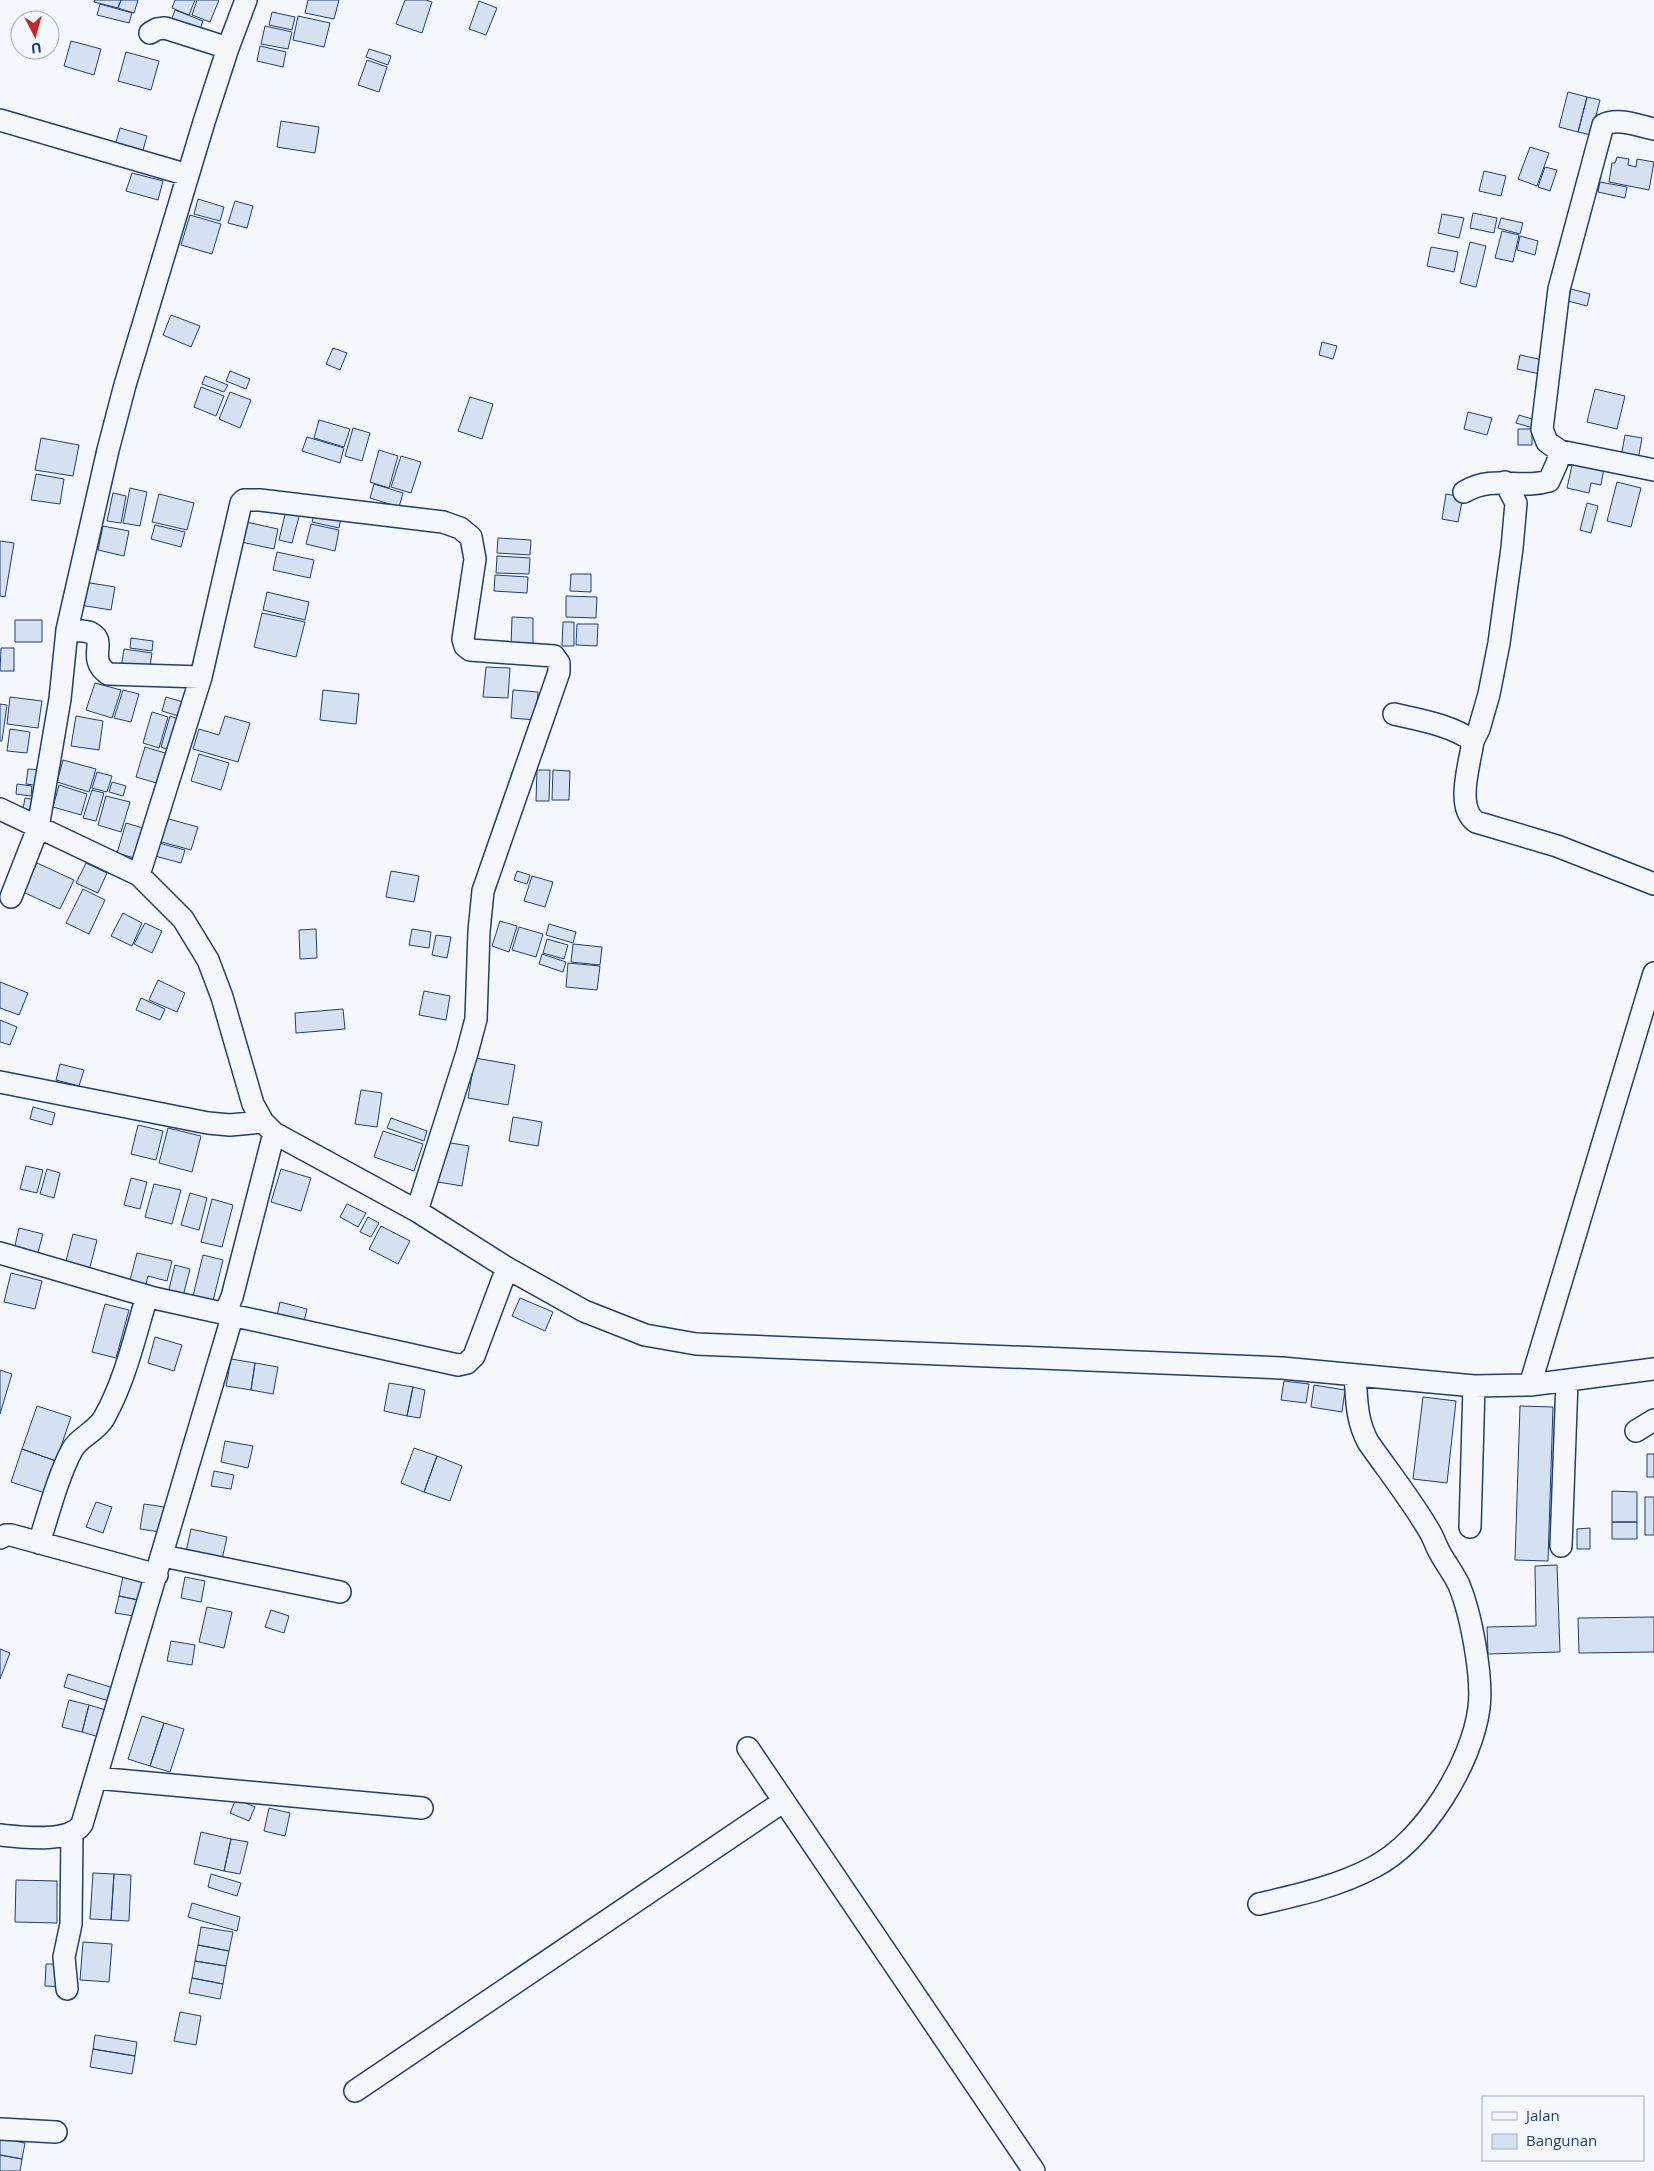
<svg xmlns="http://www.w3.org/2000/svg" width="1654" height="2171" viewBox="0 0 1654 2171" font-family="'Open Sans',sans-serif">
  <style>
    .building { fill: #d5e0f0; stroke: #1d3f73 }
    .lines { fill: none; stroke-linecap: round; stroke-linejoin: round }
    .minor-casing { stroke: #1d3f73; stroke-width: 24 }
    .minor { stroke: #f4f7fb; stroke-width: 21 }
  </style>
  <rect width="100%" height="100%" fill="#f4f7fb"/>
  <!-- building -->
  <path class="building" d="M95,0H121L118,8L94,2Z
    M121,0H138L134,13L118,8Z
    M175,0H195L189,15L172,8Z
    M197,0H219L210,22L192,15Z
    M308,0H339L334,19L305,13Z
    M405,0H426L432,2L422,33L396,24Z
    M479,1L497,8L486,35L469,29Z
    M100,4L132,13L129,23L97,15Z
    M175,10L203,21L198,35L170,24Z
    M272,12L295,17L292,30L269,25Z
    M298,16L330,23L324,47L293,40Z
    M265,26L292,32L288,49L261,44Z
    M71,41L101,49L94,75L64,66Z
    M260,46L286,52L283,67L257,61Z
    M369,49L391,56L388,65L366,57Z
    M126,52L159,61L151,90L118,81Z
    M367,60L387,67L379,92L358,85Z
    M1568,92L1587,97L1578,132L1559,127Z
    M1587,97L1600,100L1591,135L1578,132Z
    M281,121L319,127L315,153L277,147Z
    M120,128L147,136L141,157L114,149Z
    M1530,147L1549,153L1537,186L1518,179Z
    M1617,157L1629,159L1628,165L1636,167L1637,159L1654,162L1649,190L1609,182L1612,163H1615Z
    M1545,167L1557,170L1550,191L1538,187Z
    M1484,171L1506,176L1501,196L1479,191Z
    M132,173L163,181L158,200L126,191Z
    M1600,182L1627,187L1625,198L1598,192Z
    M198,199L224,207L220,221L194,214Z
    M235,201L253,206L247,228L228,223Z
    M1473,213L1497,218L1494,233L1470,228Z
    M1442,214L1464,218L1459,238L1438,233Z
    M190,215L221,224L212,254L181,245Z
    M1501,218L1523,223L1520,234L1498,228Z
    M1502,231L1519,235L1513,262L1495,258Z
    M1520,236L1538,241L1535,255L1517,250Z
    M1470,242L1486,246L1476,287L1460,283Z
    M1431,247L1458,252L1454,272L1427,266Z
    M1571,289L1590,294L1587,306L1568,301Z
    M171,315L200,326L191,347L163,335Z
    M1322,342L1337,346L1333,359L1319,355Z
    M333,348L347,353L340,370L326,364Z
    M1520,355L1543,360L1540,374L1517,369Z
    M230,371L250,379L246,389L226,381Z
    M205,376L228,385L224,392L202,384Z
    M201,387L224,396L216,416L194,407Z
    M1595,389L1625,396L1617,429L1587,422Z
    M230,392L251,400L240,428L219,419Z
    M470,397L493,404L482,439L458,431Z
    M1468,412L1492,418L1487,435L1464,429Z
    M1519,415L1535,420L1533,428L1516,423Z
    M319,420L350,429L344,447L314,438Z
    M353,428L370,433L362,461L345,456Z
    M1518,429H1532V445H1518Z
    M1625,435L1642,438L1638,460L1621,457Z
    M307,437L344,448L340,463L302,451Z
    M41,438L79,445L73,476L35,470Z
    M379,450L398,456L389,488L370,482Z
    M401,456L421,462L411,493L391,487Z
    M1573,461L1604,468L1601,485L1591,483L1589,493L1567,488Z
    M36,474L64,479L60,504L31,500Z
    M1617,482L1641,488L1631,527L1607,521Z
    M374,484L403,493L399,507L370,498Z
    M130,488L147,492L140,526L123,523Z
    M113,493L126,496L121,523L107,521Z
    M159,494L194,503L187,530L152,522Z
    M1446,494L1463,497L1458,522L1442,519Z
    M1587,503L1598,506L1591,533L1580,530Z
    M316,507L342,513L339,528L312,522Z
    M286,510L300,513L292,543L279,540Z
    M246,522L278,529L274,549L241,542Z
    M311,524L339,530L335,551L306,544Z
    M155,525L185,532L181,547L151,539Z
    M103,526L129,531L124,556L98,550Z
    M498,538L531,540L530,555L497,553Z
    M0,541L14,543L5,597L0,596Z
    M277,552L314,560L310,578L273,570Z
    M497,556L530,558L529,574L496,573Z
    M571,574H591V592L570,591Z
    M495,575L528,577L527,593L494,591Z
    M84,582L115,587L111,610L80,605Z
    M267,592L309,602L305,620L263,610Z
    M566,596L597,597L596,618L566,617Z
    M262,613L305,622L296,657L254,647Z
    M512,617L533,618V648H511Z
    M15,620H42V642H15Z
    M563,622H574V646H562Z
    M577,624H598L597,646L576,645Z
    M131,638L153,641L152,651L130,648Z
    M1,648H14V671H0Z
    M124,649L152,653L149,673L121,669Z
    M486,667L510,668L508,698L483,697Z
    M95,683L121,690L112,718L86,710Z
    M123,690L139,694L131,722L114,718Z
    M323,690L359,694L356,724L320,720Z
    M513,690L538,692L536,720L511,718Z
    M10,697L42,701L38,728L7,724Z
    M166,697L190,704L185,718L162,711Z
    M0,704L7,705L2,741H0Z
    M152,712L168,717L159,748L143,743Z
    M76,716L103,721L99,750L71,746Z
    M170,716L184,721L175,752L161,747Z
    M225,716L250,723L238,762L193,749L199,729L219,735Z
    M10,729L30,732L27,753L7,751Z
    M145,747L172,755L163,785L136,777Z
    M199,754L229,763L221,790L191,781Z
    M63,760L96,769L89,792L57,782Z
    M28,769L43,770L40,786L26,784Z
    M537,770H550L549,801H536Z
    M553,770L570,771L569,800H552Z
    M97,772L112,776L107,792L92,788Z
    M112,782L126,786L123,796L109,792Z
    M17,784L32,786L31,796L16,794Z
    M59,785L87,794L81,815L53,807Z
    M92,790L104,793L96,821L83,818Z
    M106,796L130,802L121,832L98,825Z
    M25,798L35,800L34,810L23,809Z
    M165,818L198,827L191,850L158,841Z
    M126,823L143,828L134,858L117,853Z
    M159,843L185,850L181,863L155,856Z
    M37,863L74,880L60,909L23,892Z
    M86,863L107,873L98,893L76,883Z
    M391,871L419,876L414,902L386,897Z
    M517,871L530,875L527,884L514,880Z
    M532,876L553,882L545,907L524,901Z
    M83,889L105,900L89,934L66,923Z
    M123,913L142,923L132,946L111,936Z
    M500,921L517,926L509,952L492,946Z
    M145,923L162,931L152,953L134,944Z
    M549,924L576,932L573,943L546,935Z
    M519,927L543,934L536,957L512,950Z
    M316,929L317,958L300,959L299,930Z
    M412,929L431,932L429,948L409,945Z
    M436,935L451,937L447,958L432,955Z
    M547,939L568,945L564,959L543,953Z
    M573,944L602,947L600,965L571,962Z
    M542,954L566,962L563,972L539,964Z
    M568,963L600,966L597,990L566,987Z
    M158,980L185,993L177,1012L149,1000Z
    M0,982L28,993L19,1015L0,1008Z
    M424,991L450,996L446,1020L419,1015Z
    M141,998L165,1009L160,1020L136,1010Z
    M343,1009L345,1029L296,1033L295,1013Z
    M0,1020L17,1027L10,1045L0,1042Z
    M475,1058L515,1065L508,1105L468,1098Z
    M60,1064L84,1070L79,1086L56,1080Z
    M361,1090L382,1093L377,1127L355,1124Z
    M33,1107L55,1113L52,1125L30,1119Z
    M513,1117L542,1122L538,1146L509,1141Z
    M391,1118L427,1131L424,1141L387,1128Z
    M138,1125L163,1131L156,1160L131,1154Z
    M168,1128L201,1136L192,1172L159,1163Z
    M383,1131L423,1144L414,1171L374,1157Z
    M445,1142L469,1146L462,1186L438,1182Z
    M26,1166L43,1170L37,1193L20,1189Z
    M47,1169L60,1173L54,1198L40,1194Z
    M281,1169L311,1178L301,1211L271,1202Z
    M131,1178L147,1182L140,1209L124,1205Z
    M154,1184L181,1190L172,1224L145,1217Z
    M190,1193L207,1198L199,1230L181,1225Z
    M212,1199L233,1205L222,1247L201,1242Z
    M347,1204L366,1213L358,1227L340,1217Z
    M368,1217L379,1223L371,1237L360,1232Z
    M381,1226L410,1241L398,1264L369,1249Z
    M19,1228L43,1234L37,1256L14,1250Z
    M73,1234L97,1240L89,1271L65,1265Z
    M137,1253L172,1261L167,1281L148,1276L145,1288L129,1284Z
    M203,1255L223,1260L213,1301L193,1296Z
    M175,1265L190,1269L183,1296L168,1293Z
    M11,1273L42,1281L35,1309L4,1302Z
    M520,1298L553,1312L545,1331L512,1316Z
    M280,1302L307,1309L303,1326L276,1320Z
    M105,1304L129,1310L116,1358L92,1352Z
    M155,1337L182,1345L174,1371L148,1363Z
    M231,1359L255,1363L251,1390L226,1386Z
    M255,1363L278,1367L273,1394L251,1390Z
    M0,1370L12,1374L0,1414Z
    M1284,1381L1309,1384L1306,1403L1281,1400Z
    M389,1383L413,1387L407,1416L384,1411Z
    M1314,1385L1345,1390L1342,1412L1311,1407Z
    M413,1387L425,1390L420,1418L407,1416Z
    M1423,1397L1456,1401L1447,1483L1413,1479Z
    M37,1406L71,1417L56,1461L22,1449Z
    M1520,1406L1553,1407L1548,1561L1515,1560Z
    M225,1441L253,1446L248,1468L221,1462Z
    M414,1448L437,1456L424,1492L401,1483Z
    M22,1449L56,1461L45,1493L11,1482Z
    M1647,1454H1654V1477H1647Z
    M437,1456L462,1466L450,1501L424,1492Z
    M214,1471L234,1475L231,1489L211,1486Z
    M1612,1491L1637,1492V1522H1612Z
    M1645,1497H1654V1535H1645Z
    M96,1502L112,1507L103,1533L86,1527Z
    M144,1504L171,1508L167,1533L140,1529Z
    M1612,1522H1637V1539H1612Z
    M1590,1528V1549H1577V1529Z
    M191,1529L227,1537L221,1564L185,1556Z
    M1557,1565L1560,1652L1488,1654L1487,1627L1536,1626L1535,1566Z
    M123,1576L147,1581L143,1601L119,1596Z
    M185,1577L205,1581L201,1602L181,1598Z
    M119,1596L143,1601L140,1617L115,1613Z
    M207,1607L232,1612L224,1648L199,1642Z
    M271,1610L289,1616L284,1633L265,1627Z
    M1654,1617V1652L1579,1653L1578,1618Z
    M171,1641L195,1645L192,1665L167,1661Z
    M0,1649L10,1653L0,1679Z
    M68,1674L120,1690L115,1703L64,1687Z
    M69,1700L89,1705L82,1732L62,1727Z
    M89,1705L106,1710L99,1737L82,1732Z
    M142,1716L164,1723L150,1766L128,1759Z
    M164,1723L184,1729L170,1772L150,1766Z
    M236,1799L255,1807L249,1821L230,1813Z
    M269,1808L290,1813L285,1836L264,1831Z
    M201,1832L231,1839L224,1871L194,1864Z
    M231,1839L248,1842L240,1874L224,1871Z
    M93,1873L114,1874L111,1920L90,1919Z
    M114,1874L131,1875L129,1921L111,1920Z
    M211,1874L241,1883L237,1896L208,1887Z
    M16,1880L57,1881V1923L15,1922Z
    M192,1903L240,1917L237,1931L188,1917Z
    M201,1927L233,1932L229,1951L198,1945Z
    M83,1942L112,1944L109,1982L80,1980Z
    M198,1945L229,1951L226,1966L195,1961Z
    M195,1961L226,1966L223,1984L192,1978Z
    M46,1964H63V1987L45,1986Z
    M192,1978L223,1984L220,1999L189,1993Z
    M180,2012L201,2016L196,2045L174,2041Z
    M95,2035L137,2042L135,2056L93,2049Z
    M93,2049L135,2056L132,2074L90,2067Z
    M0,2138L25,2143L22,2159L0,2155Z
    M0,2155L22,2159L20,2171H0Z"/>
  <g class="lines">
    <defs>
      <path id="minor" d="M150,33L157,29L165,28L228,48
        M0,120L188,175
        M1654,129C1639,126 1617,117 1603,125L1559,289L1542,429L1547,442L1560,451L1654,470
        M1464,492C1494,474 1519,490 1549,481L1557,463L1560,451
        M67,630C74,631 85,630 91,633C108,642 86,658 108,674L201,677
        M1394,714C1420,720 1451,725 1473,741C1470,764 1455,807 1476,822L1557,846L1654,884
        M1473,741L1479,729L1489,694L1499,643L1512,548L1516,503L1505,482
        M0,809L139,875L183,919L208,960L222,997L253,1104L263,1122L274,1133L417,1211L507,1268L584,1311L645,1335L696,1344L1282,1368L1474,1386L1530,1385L1654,1369
        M139,875L201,677L241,503L244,500H260L443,522L460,528L471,537L475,559L463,639L465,646L470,650L554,656L559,663V672L483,891L479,931L476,1019L467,1053L417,1211
        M11,897L38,828L60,699L67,630L108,450L125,385L204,122L228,48L246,0
        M0,1082L208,1123L230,1125L263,1122
        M0,1253L154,1298L458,1365L467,1363L474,1356L507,1268
        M225,1313L232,1297L274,1133
        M1530,1385L1654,973
        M1636,1431L1654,1420
        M1470,1527L1474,1386
        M0,1538L6,1535H11L157,1575
        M39,1543C49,1512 57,1479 72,1450C79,1437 96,1432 104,1418C125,1381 135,1336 147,1296
        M1561,1546L1567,1381
        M163,1556L340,1592
        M748,1748L1034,2171
        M96,1778L422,1808
        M0,1835C21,1837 69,1844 82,1824L233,1314
        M1259,1904C1298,1895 1339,1886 1374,1867C1424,1841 1472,1763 1479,1708C1483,1677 1471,1614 1459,1585C1454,1574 1446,1564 1440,1553C1436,1546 1434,1539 1430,1532C1412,1501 1389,1472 1368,1442C1356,1419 1357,1401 1355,1375
        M67,1989L64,1957L71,1924L72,1833
        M355,2091L784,1801
        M0,2129L56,2132"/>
    </defs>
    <!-- minor casing -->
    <use href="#minor" class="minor-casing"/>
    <!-- minor -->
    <use href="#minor" class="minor"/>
  </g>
  <!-- legend -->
  <rect x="1482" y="2096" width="162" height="65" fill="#f4f7fb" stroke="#9eadc5"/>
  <rect x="1492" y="2112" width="25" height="8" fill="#f4f7fb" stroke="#9eadc5"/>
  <text x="1526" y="2121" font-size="15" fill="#1d3f73">Jalan</text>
  <rect x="1492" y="2134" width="25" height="15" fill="#d5e0f0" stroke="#9eadc5"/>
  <text x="1526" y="2146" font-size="15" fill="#1d3f73">Bangunan</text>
  <!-- north arrow -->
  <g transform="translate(35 35) rotate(174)"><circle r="24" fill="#f4f7fb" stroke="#9eadc5"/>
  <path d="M0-4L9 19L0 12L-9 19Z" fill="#c62828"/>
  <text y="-8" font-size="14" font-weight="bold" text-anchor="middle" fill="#1d3f73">U</text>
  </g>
</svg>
